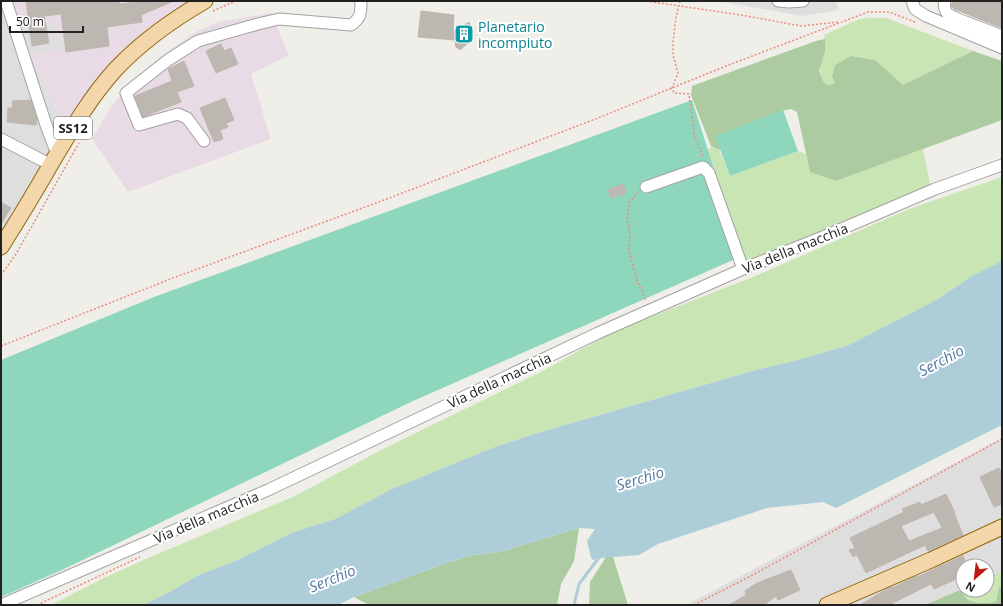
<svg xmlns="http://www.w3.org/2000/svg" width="1003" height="606" viewBox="0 0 1003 606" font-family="'Open Sans',sans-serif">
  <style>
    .residential { fill: #dfdede }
    .industrial { fill: #e8dbe6 }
    .grass { fill: #cae5b4 }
    .forest { fill: #accba1 }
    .pitch { fill: #8ed7bd }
    .water { fill: #adced9 }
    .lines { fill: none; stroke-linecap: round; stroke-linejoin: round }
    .stream { stroke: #adced9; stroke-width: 3 }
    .building { fill: #bdb7b1; stroke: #c0b6ac; fill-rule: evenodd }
    .minor-casing { stroke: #a2a2a2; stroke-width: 13 }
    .major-casing { stroke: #8f680f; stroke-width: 17 }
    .path { stroke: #ed8b7c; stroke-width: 1.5; stroke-dasharray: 2 2; stroke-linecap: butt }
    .minor { stroke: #fff; stroke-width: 11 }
    .major { stroke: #f3d6aa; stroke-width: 15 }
    .labels { text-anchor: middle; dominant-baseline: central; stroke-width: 4; stroke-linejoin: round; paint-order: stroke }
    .shield { fill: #fff; stroke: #646464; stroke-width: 1 }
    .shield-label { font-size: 13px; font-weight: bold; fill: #212121 }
    .culture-label { font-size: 14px; fill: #0d838f; stroke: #fff; text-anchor: start }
    .street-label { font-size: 14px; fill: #212121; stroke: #fff }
    .water-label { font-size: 15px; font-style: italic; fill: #5277a0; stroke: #fff }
  </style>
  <rect width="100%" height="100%" fill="#f0eee8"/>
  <!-- residential -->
  <path class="residential" d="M1,1H12L21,27L57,21L63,49L31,54L64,128L1,235Z
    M718,1H836L839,10L802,16Z
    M1002,438V571L987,578V566H963V588L925,605H686Z"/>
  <!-- industrial -->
  <path class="industrial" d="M12,1H192L167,14L108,65L84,96L64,128L31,54L62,49L57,21L21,27Z
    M271,13L289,55L251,74L271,139L128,192L92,139L110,108L135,78L164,54L194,33L218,22Z"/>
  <!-- grass -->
  <path class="grass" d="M870,18H886L973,51L903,85L874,60L851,56L835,65V83L829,85L824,83C823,79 820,74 820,71C819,58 828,49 824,35L859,19Z
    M712,147L719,150L730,176L798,151L806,154L810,172L836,181L923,149L931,188L751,262L742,256L708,149Z
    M1002,177V261L972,276L938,299L849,345L798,360L756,370L537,433L492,448L392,489L335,519L291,533L233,562L201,574L169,592L143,605H51L104,578L148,558L295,496L383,449L543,371L612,332L753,277L909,209Z
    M1002,571V587H999L996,602C982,603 964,606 962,589L963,588V590H987V578Z"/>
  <!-- forest -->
  <path class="forest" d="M825,39V51L819,71L824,83L829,85L835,83L832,77L835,65L851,56L875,60L903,85L973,51L1002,61V120L836,181L810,172L797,112L791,109L782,111L736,144L719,150L711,146L691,95L692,86L816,41Z
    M579,528L574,561L561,584L557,605H369L354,597L449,562L472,555L500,552Z
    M606,557H613L628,605H589L590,582Z
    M999,587H1002V605H925L962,589C964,606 982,603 996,602Z"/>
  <!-- pitch -->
  <path class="pitch" d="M692,100L742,256L413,401L64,569L1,597V360L154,297Z
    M783,110L798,151L730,176L715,136Z"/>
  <!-- water -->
  <path class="water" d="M1002,261V425L836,508L823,502L767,508L658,544L639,555L600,558L593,560L591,558L587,541L595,529L579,528L500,552L472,555L449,562L354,597L338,605H143L169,592L201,574L233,562L291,533L335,519L392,489L492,448L537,433L756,370L798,360L849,345L938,299L972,276Z"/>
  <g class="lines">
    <!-- stream -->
    <path class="stream" d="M574,605L579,584L601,555"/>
  </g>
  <!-- building -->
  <path class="building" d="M26,1H119L120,4L145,1H174L141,15L142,22L107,27L109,46L66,52L61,14L44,16L49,43L32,46Z
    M953,1H1002V28L954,9L951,6Z
    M421,11L454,15L453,32L469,22L473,32L469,42L460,50L456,47L455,40L418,37Z
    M221,44L224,51L231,48L238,64L216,73L206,51Z
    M184,61L194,86L177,92L181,102L143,117L135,96L172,81L168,69Z
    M225,98L234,120L226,123L228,127L220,130L223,139L214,142L200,108Z
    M31,100L37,119L36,125L7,122L8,108H13L12,101Z
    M623,184L626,193L611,198L608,190Z
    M1,202L11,208L1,224Z
    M999,468L1002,474V504L994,507L980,477Z
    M946,494L955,513H954L963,535L928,551L925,545L866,573L857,555L853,557L849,550L855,548L850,538L904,512L902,509L920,502L921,505ZM934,512L942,528L909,541L901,526Z
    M963,556L967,566H963V576L934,589L931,584L889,605H860L890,587H894L916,576L917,577Z
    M791,570L800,590L778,600L776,596L764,605H729L746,595L745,591L757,583Z"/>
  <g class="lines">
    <defs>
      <path id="minor" d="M6,1L46,125L57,154
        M778,1L789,2L803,1
        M912,1L915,9L926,16L1002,48
        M945,1C944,5 944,9 947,13C953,19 989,30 999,35L1002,40
        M1,139L51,165
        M204,141L187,118L178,114L139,125L126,93L168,60L198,41L258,24L279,19L351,25C361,18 361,13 361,1
        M646,187L703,167L709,173L743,269
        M1,605L268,490L598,333L743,269L825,236L935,189L1002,165"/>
      <path id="major" d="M1,247C18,220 35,192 51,164C70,132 89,99 114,71C140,43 172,20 205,1
        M827,605L931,560L1002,527"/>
    </defs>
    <!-- minor casing -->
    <use href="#minor" class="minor-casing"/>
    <!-- major casing -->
    <use href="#major" class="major-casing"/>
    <!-- path -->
    <path class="path" d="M646,1L741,15L801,26L839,22
      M680,1L676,17L673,42V55L678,73L672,88L674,93L689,94L695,138L703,156
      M213,11L235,1
      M638,192L629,203L627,218L630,234L629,250L637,280L646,301
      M1,275L16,254L79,143
      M1,346L173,278L384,200L598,118L726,66L868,12H889L915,22
      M37,605L140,557
      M694,605L749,577L1002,439"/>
    <!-- minor -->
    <use href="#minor" class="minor"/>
    <!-- major -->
    <use href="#major" class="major"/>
  </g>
  <!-- icons -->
  <defs>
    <symbol id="building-square" viewBox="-11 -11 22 22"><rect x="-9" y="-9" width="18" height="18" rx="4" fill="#0f9aa8" stroke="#fff"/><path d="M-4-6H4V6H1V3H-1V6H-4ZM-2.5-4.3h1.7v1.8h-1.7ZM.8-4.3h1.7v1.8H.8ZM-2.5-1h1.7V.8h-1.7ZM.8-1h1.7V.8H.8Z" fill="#fff"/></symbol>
  </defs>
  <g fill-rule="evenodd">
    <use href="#building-square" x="453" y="23" width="22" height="22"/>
  </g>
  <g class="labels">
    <!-- shield labels -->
    <rect class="shield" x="54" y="117" width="38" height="22" rx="3"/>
    <g class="shield-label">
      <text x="73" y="128">SS12</text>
    </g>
    <!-- culture labels -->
    <g class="culture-label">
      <text x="478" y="26">Planetario<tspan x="478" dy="16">incompiuto</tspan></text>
    </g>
    <!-- street labels -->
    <g class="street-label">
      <text transform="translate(795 248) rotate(-22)">Via della macchia</text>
      <text transform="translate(499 380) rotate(-25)">Via della macchia</text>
      <text transform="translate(206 517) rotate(-23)">Via della macchia</text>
    </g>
    <!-- water labels -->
    <g class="water-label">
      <text transform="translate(941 360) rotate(-28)">Serchio</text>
      <text transform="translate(640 478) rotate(-17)">Serchio</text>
      <text transform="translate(332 578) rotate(-22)">Serchio</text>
    </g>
  </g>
  <!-- border -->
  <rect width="1003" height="606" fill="none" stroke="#212121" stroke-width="4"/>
  <!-- north arrow -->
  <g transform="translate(975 578) rotate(208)"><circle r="19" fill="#ffffff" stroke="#a6a6a6"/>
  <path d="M0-3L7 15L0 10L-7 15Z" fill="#be1914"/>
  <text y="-6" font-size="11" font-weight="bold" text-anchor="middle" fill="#212121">N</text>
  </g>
  <!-- scale -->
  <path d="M10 26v6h73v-6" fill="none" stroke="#212121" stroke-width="2"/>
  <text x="16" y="26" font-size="12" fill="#212121" stroke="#ffffff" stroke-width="3" paint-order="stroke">50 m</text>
</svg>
